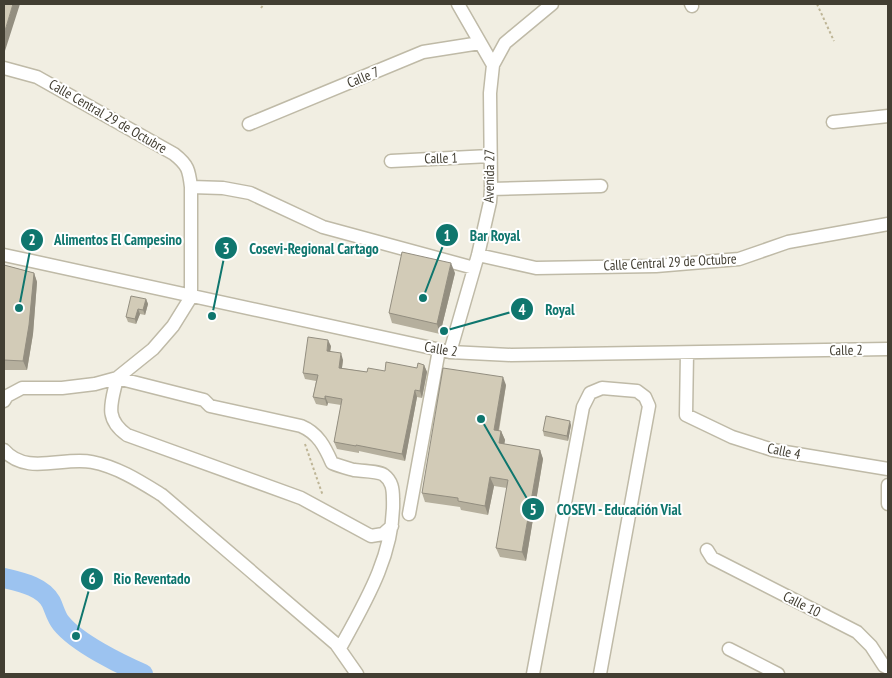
<svg xmlns="http://www.w3.org/2000/svg" width="892" height="678" viewBox="0 0 892 678" font-family="'PT Sans Narrow',sans-serif">
  <style>
    .lines { fill: none; stroke-linecap: round; stroke-linejoin: round }
    .river { stroke: #9cc3f0; stroke-width: 20 }
    .minor-casing { stroke: #bfbaa7; stroke-width: 15 }
    .path { stroke: #beb596; stroke-width: 2; stroke-dasharray: 2.5 2.5; stroke-linecap: butt }
    .minor { stroke: #fff; stroke-width: 12 }
    .wall { fill: #b5af9d }
    .shaded-wall { fill: #938e80 }
    .building { fill: #d2cbb7; stroke: #938e80 }
    .labels { text-anchor: middle; dominant-baseline: central; stroke-width: 4; stroke-linejoin: round; paint-order: stroke }
    .street-label { font-size: 14px; fill: #423e32; stroke: #fff }
    .leader { fill: none; stroke: #0f766e; stroke-width: 2 }
    .callout-dot { fill: #0f766e; stroke: #fff; stroke-width: 2 }
    .mark-label { font-size: 15px; text-anchor: middle; font-weight: bold; fill: #fff }
    .callout-label { font-size: 15px; text-anchor: middle; font-weight: bold; fill: #0f766e; stroke: #fff; stroke-width: 4; stroke-linejoin: round; paint-order: stroke }
  </style>
  <rect width="100%" height="100%" fill="#f1eee2"/>
  <g class="lines">
    <!-- river -->
    <path class="river" d="M4,578C20,582 42,586 51,602C54,608 56,617 61,623C77,643 120,664 143,674"/>
    <defs>
      <path id="minor" d="M691,4L692,6
        M493,65L505,43L552,4
        M4,68L37,77L174,154C188,165 189,170 191,187V297L173,326L153,349L117,378L95,384L62,388H22L7,396L4,401
        M833,122L888,116
        M249,124L423,52L480,43
        M391,161L490,156
        M191,187L223,188L250,193L323,227L474,268
        M491,189L601,186
        M4,255L450,352L511,355L888,349
        M478,255L536,268L656,266L739,259L788,242L888,224
        M450,352L478,255L490,202L491,189L490,93L493,65L458,4
        M687,353L686,415L732,437L773,450L888,469
        M117,378L204,400L210,406L301,426C318,433 325,447 332,463C339,466 347,468 354,470C362,471 379,471 384,475C392,481 393,489 393,499C395,553 365,603 340,648
        M117,378C112,402 103,418 127,435L301,498L371,536L383,534L392,526
        M4,450C26,476 64,456 92,462C118,467 141,482 162,495L336,644L357,674
        M888,485V504
        M409,514L439,350
        M707,550L712,558L857,632L871,646L884,666L888,668
        M729,649L778,674
        M533,674L583,407L590,393L602,388L637,391L645,397L649,406L600,674"/>
    </defs>
    <!-- minor casing -->
    <use href="#minor" class="minor-casing"/>
    <!-- path -->
    <path class="path" d="M817,4L834,41
      M261,8L264,4
      M305,444L323,496"/>
    <!-- minor -->
    <use href="#minor" class="minor"/>
  </g>
  <!-- wall -->
  <path class="wall" d="M4,265L34,273L37,282L33,334L27,370H4Z
    M455,273L440,334L392,323L389,313Z
    M146,299L148,304L145,315L140,314L136,324L128,322L126,317Z
    M331,346L330,352L343,360L342,368L367,372L385,371L417,368L424,365L427,372L422,398L417,397L405,461L359,451V453L337,449L334,442L341,405L328,403L327,406L316,404L313,397L316,381L305,379L303,373Z
    M506,385L499,431H501L505,440L504,444L540,450L543,459L526,561L500,557L496,548L507,488L494,486L488,515L461,510L460,507L425,502L422,493Z
    M571,425L568,441L544,436L543,431Z"/>
  <!-- shaded-wall -->
  <path class="shaded-wall" d="M13,4H20L4,54V34Z
    M451,263L455,273L440,334L437,324Z
    M34,273L37,282L33,334L27,370L23,361Z
    M146,299L148,304L145,315L143,310Z
    M138,309L140,314L136,324L135,319Z
    M328,340L331,346L329,358L327,351Z
    M341,353L343,360L341,374L339,368Z
    M424,365L427,372L422,398L420,391Z
    M503,377L506,385L497,439L494,430Z
    M415,390L417,397L405,461L402,454Z
    M325,396L328,403L327,406L325,399Z
    M570,421L571,425L568,441L567,436Z
    M501,431L505,440L503,452L499,443Z
    M540,450L543,459L526,561L522,552Z
    M490,477L494,486L488,515L485,506Z"/>
  <!-- building -->
  <path class="building" d="M4,4H13L4,34Z
    M402,252L451,263L437,324L389,313Z
    M4,265L34,273L29,325L23,361L4,360Z
    M131,296L146,299L143,310L138,309L135,319L126,317Z
    M308,337L328,340L327,351L341,353L339,368L367,372L368,368L385,371L386,362L417,368L418,363L424,365L420,391L415,390L402,454L356,445V446L334,442L342,399L325,396V399L313,397L318,375L303,373Z
    M443,368L503,377L494,430L501,431L499,443L540,450L522,552L496,548L508,480L490,477L485,506L458,501V498L422,493Z
    M546,416L570,421L567,436L543,431Z"/>
  <g class="labels">
    <!-- street labels -->
    <g class="street-label">
      <text transform="translate(363 77) rotate(-22)">Calle 7</text>
      <text transform="translate(108 116) rotate(30)">Calle Central 29 de Octubre</text>
      <text transform="translate(441 158) rotate(-2)">Calle 1</text>
      <text transform="translate(489 176) rotate(-89)">Avenida 27</text>
      <text transform="translate(670 262) rotate(-3)">Calle Central 29 de Octubre</text>
      <text transform="translate(441 349) rotate(9)">Calle 2</text>
      <text transform="translate(846 350) rotate(-1)">Calle 2</text>
      <text transform="translate(784 451) rotate(12)">Calle 4</text>
      <text transform="translate(802 604) rotate(27)">Calle 10</text>
    </g>
  </g>
  <!-- callouts -->
  <path class="leader" d="M423 298L447 235M19 308L32 240M212 316L226 248M444 331L522 309M481 419L533 509M76 636L92 579"/>
  <g class="callout-dot">
    <circle cx="423" cy="298" r="5"/>
    <circle cx="19" cy="308" r="5"/>
    <circle cx="212" cy="316" r="5"/>
    <circle cx="444" cy="331" r="5"/>
    <circle cx="481" cy="419" r="5"/>
    <circle cx="76" cy="636" r="5"/>
    <circle cx="447" cy="235" r="12"/>
    <circle cx="32" cy="240" r="12"/>
    <circle cx="226" cy="248" r="12"/>
    <circle cx="522" cy="309" r="12"/>
    <circle cx="533" cy="509" r="12"/>
    <circle cx="92" cy="579" r="12"/>
  </g>
  <g class="mark-label">
    <text x="447" y="241">1</text>
    <text x="32" y="245">2</text>
    <text x="226" y="254">3</text>
    <text x="522" y="315">4</text>
    <text x="533" y="515">5</text>
    <text x="92" y="584">6</text>
  </g>
  <g class="callout-label">
    <text x="495" y="241">Bar Royal</text>
    <text x="118" y="245">Alimentos El Campesino</text>
    <text x="314" y="254">Cosevi-Regional Cartago</text>
    <text x="560" y="315">Royal</text>
    <text x="619" y="515">COSEVI - Educación Vial</text>
    <text x="152" y="584">Rio Reventado</text>
  </g>
  <!-- border -->
  <rect width="892" height="678" fill="none" stroke="#423e32" stroke-width="10"/>
</svg>
